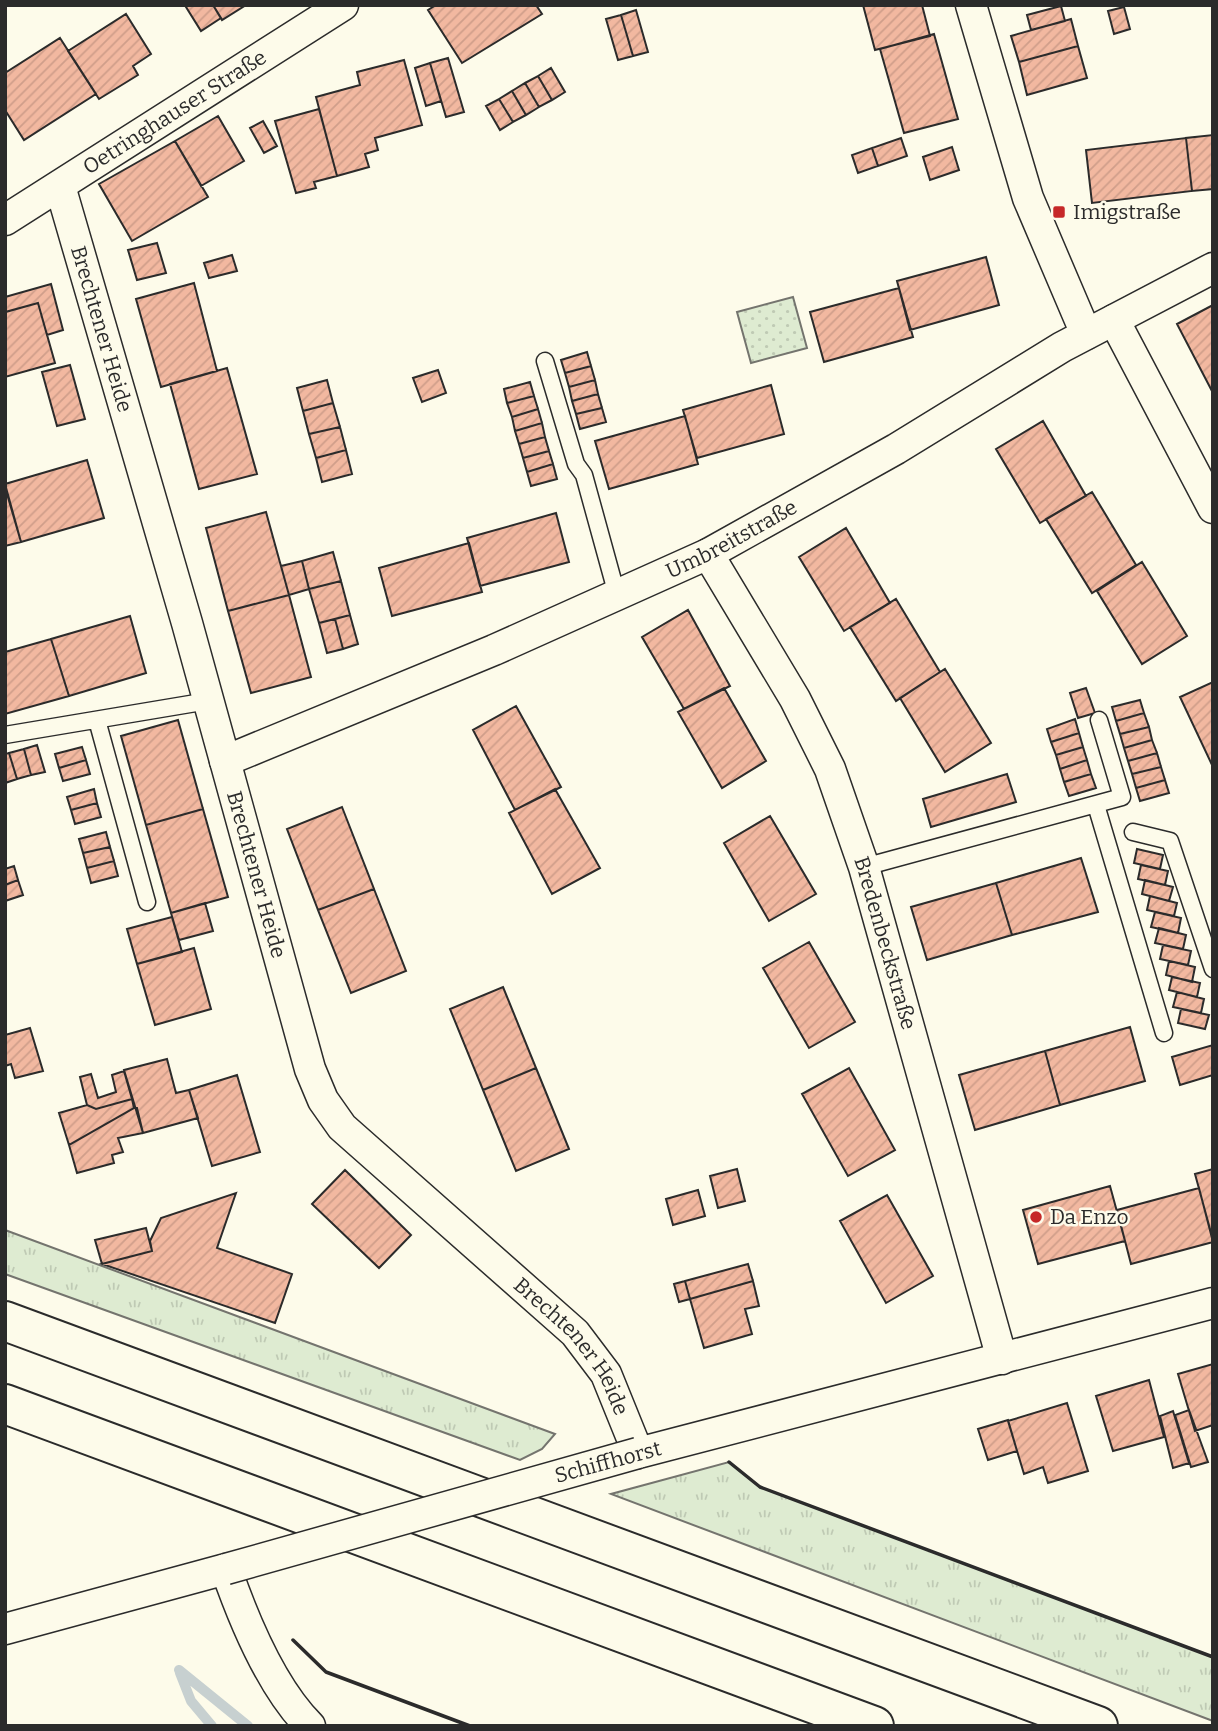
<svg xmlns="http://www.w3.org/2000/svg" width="1218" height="1731" viewBox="0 0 1218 1731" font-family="Bitter,serif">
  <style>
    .grass { fill: url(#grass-tufts); stroke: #74746e; stroke-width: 2 }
    .park { fill: url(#park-dots); stroke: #74746e; stroke-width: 2 }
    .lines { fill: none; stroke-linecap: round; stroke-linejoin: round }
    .stream { stroke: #c7d0d0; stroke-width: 10 }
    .building { fill: url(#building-hatch); stroke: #2b2b2b; stroke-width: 2 }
    .lane-casing { stroke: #2b2b2b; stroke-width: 19 }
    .street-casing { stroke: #2b2b2b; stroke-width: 33 }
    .highway-casing { stroke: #2b2b2b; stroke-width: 42 }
    .lane { stroke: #fdfbea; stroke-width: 16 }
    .street { stroke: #fdfbea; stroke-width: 30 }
    .highway { stroke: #fdfbea; stroke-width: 38 }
    .street-bridge-casing { stroke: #2b2b2b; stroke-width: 33; stroke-linecap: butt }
    .street-bridge { stroke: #fdfbea; stroke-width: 30 }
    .wall { stroke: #2b2b2b; stroke-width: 3.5 }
    .poi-dot { fill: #c62828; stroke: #fdfbea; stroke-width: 2.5 }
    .labels { text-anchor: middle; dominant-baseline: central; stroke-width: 5; stroke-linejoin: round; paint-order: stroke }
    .street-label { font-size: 21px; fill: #2b2b2b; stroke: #fdfbea }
    .poi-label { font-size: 21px; fill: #2b2b2b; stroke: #fdfbea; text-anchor: start }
  </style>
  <defs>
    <pattern id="grass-tufts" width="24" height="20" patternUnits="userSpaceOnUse" patternTransform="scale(1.75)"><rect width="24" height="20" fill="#deebd1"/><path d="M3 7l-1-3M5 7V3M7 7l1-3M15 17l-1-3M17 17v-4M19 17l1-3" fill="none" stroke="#bfcab4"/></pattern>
    <pattern id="park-dots" width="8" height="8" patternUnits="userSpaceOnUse" patternTransform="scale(1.75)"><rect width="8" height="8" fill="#deebd1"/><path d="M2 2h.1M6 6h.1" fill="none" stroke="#bfcab4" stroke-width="1.8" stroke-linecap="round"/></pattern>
    <pattern id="building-hatch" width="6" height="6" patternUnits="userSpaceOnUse" patternTransform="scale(1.75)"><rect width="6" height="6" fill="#f2b8a0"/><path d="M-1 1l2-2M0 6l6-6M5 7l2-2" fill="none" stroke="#d09e8a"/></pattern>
  </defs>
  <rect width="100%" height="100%" fill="#fdfbea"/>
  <!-- grass -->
  <path class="grass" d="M5,1230L555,1434L542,1449L520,1460L5,1274Z
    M729,1462L760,1487L1213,1657V1721L611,1494Z"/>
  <!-- park -->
  <path class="park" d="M793,297L807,348L751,363L737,312Z"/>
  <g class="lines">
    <!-- stream -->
    <path class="stream" d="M179,1670L248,1726
      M180,1673L191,1701L212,1726"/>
  </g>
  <!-- building -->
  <path class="building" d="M189,5H213L221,18L201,31L186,7Z
    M213,5H246L222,20Z
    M436,5H536L542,14L462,63L428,10Z
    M863,5H922L930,36L875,50Z
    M1061,6L1065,21L1031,30L1027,15Z
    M1124,7L1130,29L1114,34L1108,11Z
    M636,10L648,52L633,56L621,15Z
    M126,14L151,54L133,66L138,75L99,99L68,51Z
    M621,15L633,56L618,60L606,19Z
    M1071,19L1078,46L1019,62L1011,36Z
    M934,34L958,119L904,133L880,49Z
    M60,38L96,94L24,140L5,110V73Z
    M1078,46L1087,78L1027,95L1019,62Z
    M448,58L464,112L446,117L430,63Z
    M404,60L422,125L375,138L378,150L365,154L369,167L337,176L316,97L360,85L357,72Z
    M430,63L441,101L426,106L415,68Z
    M551,68L565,92L552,100L538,76Z
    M538,76L552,100L539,107L525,83Z
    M525,83L539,107L526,115L512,91Z
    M512,91L526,115L513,122L499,99Z
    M499,99L513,122L500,130L486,106Z
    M319,109L337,176L314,182L316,188L296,193L275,121Z
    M218,116L244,161L201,186L175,141Z
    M263,121L277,146L264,153L250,128Z
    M1213,135V189L1192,191L1186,138Z
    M901,138L907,156L878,166L872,148Z
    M1186,138L1192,191L1092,203L1086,150Z
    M175,141L208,197L132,241L99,184Z
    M952,147L959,170L930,180L923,157Z
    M872,148L878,166L858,173L852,155Z
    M157,243L166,273L137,280L128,250Z
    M232,255L237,271L209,278L204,263Z
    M986,257L999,305L910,330L897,281Z
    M194,283L217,371L161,387L136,299Z
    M51,284L63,330L47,335L38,303L6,312L5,297Z
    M899,288L913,337L824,362L810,312Z
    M38,303L55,363L5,377V312Z
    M1213,305V393L1177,324Z
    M587,352L591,366L565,373L561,360Z
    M70,365L85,419L57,426L42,372Z
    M591,366L595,380L569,387L565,373Z
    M227,368L257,474L199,489L170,384Z
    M438,370L446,393L422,402L413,378Z
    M327,380L333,403L303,411L297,388Z
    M595,380L598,394L572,401L569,387Z
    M530,382L534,396L507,403L504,389Z
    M771,385L784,434L697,458L683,410Z
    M598,394L602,408L576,414L572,401Z
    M534,396L538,409L512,417L507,403Z
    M333,403L340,427L309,434L303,411Z
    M602,408L606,422L580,429L576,414Z
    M538,409L542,423L515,431L512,417Z
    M685,416L698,464L609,489L595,441Z
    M1043,421L1086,496L1040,523L996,449Z
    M542,423L545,437L519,444L515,431Z
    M340,427L346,450L316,458L309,434Z
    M545,437L549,451L523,458L519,444Z
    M346,450L352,474L322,482L316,458Z
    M549,451L553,464L527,472L523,458Z
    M87,460L104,518L21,542L5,484Z
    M553,464L557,479L531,486L527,472Z
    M5,487L21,542L5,546Z
    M1092,492L1136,565L1092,593L1046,519Z
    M266,512L289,595L228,611L206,528Z
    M556,513L569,562L480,586L467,538Z
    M846,528L890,603L844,631L799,557Z
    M469,543L482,592L392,616L379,568Z
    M333,552L341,581L309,589L302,561Z
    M302,561L309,589L289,595L281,566Z
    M1142,562L1187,636L1142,664L1097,591Z
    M341,581L350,615L319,623L309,589Z
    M289,595L311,677L251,693L228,611Z
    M896,599L940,672L896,701L850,627Z
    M688,610L730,686L684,709L642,637Z
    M350,615L358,644L343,649L335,619Z
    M130,616L146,673L69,696L51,639Z
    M335,619L343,649L327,653L319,623Z
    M51,639L69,696L5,714V652Z
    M945,669L991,743L945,772L900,698Z
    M1213,682V767L1180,697Z
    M724,688L766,761L722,788L678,712Z
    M1086,688L1095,713L1078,718L1070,693Z
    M1140,700L1144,713L1116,721L1112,707Z
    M516,706L561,787L515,810L473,730Z
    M1144,713L1149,727L1120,734L1116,721Z
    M1075,719L1079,733L1051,742L1047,729Z
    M178,720L203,809L146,825L121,736Z
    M1149,727L1152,740L1124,748L1120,734Z
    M1079,733L1083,747L1056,755L1051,742Z
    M1152,740L1157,753L1128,761L1124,748Z
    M37,745L45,772L31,775L24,749Z
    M82,747L86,760L59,768L55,754Z
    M1083,747L1087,760L1060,769L1056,755Z
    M24,749L31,775L17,779L9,753Z
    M9,753L17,779L5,783V754Z
    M1157,753L1161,767L1132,774L1128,761Z
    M86,760L90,774L63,781L59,768Z
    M1087,760L1091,774L1064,782L1060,769Z
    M1161,767L1165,780L1136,788L1132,774Z
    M1007,774L1016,802L931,827L923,799Z
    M1091,774L1096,788L1069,796L1064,782Z
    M1165,780L1169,793L1140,801L1136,788Z
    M94,789L97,803L71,810L67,797Z
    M555,789L600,868L552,894L509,813Z
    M97,803L101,817L75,824L71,810Z
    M342,807L374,889L318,910L287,829Z
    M203,809L228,897L171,913L146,825Z
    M770,816L816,894L769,921L724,843Z
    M106,832L110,847L83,853L79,839Z
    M110,847L114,861L87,868L83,853Z
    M1137,849L1163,855L1160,869L1134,863Z
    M1081,858L1098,912L1012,935L996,883Z
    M114,861L118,876L91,883L87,868Z
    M1141,865L1168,871L1165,885L1138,879Z
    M14,866L18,880L5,885V869Z
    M18,880L23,895L5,901V885Z
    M1145,880L1173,887L1169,901L1142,894Z
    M996,883L1012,935L927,960L911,907Z
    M374,889L406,971L351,993L318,910Z
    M1150,896L1177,903L1174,916L1147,910Z
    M205,903L213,931L179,940L171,913Z
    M1155,912L1181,918L1178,933L1151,927Z
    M172,917L182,952L137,964L127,929Z
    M1159,928L1186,935L1183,949L1155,943Z
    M809,942L855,1022L809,1048L763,968Z
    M1163,945L1191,951L1188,965L1160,959Z
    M194,948L211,1009L155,1025L137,964Z
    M1169,961L1195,967L1192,982L1166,975Z
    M1172,977L1200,983L1197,997L1169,990Z
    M503,987L536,1068L483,1090L450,1009Z
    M1177,992L1204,999L1201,1013L1173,1007Z
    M1181,1009L1209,1015L1205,1029L1178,1023Z
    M1130,1027L1145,1081L1060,1105L1045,1051Z
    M30,1028L43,1071L15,1078L11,1064L5,1066V1035Z
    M1213,1045V1075L1180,1085L1172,1057Z
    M1045,1051L1060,1105L975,1130L959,1075Z
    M167,1059L176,1093L189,1090L198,1118L143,1133L124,1070Z
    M536,1068L569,1149L516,1171L483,1090Z
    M849,1068L895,1150L848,1176L802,1094Z
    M124,1071L132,1099L96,1109L87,1105L80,1077L91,1074L98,1098L116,1092L112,1075Z
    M237,1075L260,1152L212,1166L189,1090Z
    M132,1099L134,1108L69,1145L59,1113L87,1105L96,1109Z
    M134,1108H137L143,1133L118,1138L123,1152L112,1155L114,1163L77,1173L69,1145Z
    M737,1169L745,1201L718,1208L710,1176Z
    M1213,1169V1240L1195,1174Z
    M345,1170L411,1235L379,1268L312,1204Z
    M1110,1186L1125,1241L1038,1264L1023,1210Z
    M1199,1188L1213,1242L1131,1264L1117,1210Z
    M698,1190L705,1216L673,1225L666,1199Z
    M236,1193L217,1248L292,1274L275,1323L102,1264L152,1251L150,1241L161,1218Z
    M887,1195L933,1276L886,1303L840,1221Z
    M146,1228L152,1251L102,1264L95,1240Z
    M748,1264L753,1281L690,1299L685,1281Z
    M685,1281L690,1299L679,1302L674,1284Z
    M753,1281L759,1306L745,1309L752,1334L704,1348L690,1299Z
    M1213,1364V1425L1195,1431L1178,1374Z
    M1149,1380L1164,1437L1113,1451L1096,1396Z
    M1067,1403L1088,1471L1048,1483L1043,1467L1024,1474L1008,1421Z
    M1189,1410L1208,1462L1191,1467L1175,1415Z
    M1173,1411L1189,1463L1173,1468L1160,1416Z
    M1008,1420L1017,1451L988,1460L978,1429Z"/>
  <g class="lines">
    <defs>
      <path id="lane" d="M545,361L576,464L584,475L617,595
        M97,720L147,902
        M5,735L208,701
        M1096,805L1164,1033
        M1133,832L1170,841L1213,969
        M864,867L1122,797L1099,720"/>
      <g id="street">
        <path d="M971,5L1028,198L1086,334"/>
        <path id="s1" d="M60,186L187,623L310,1069L323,1100L342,1127L575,1333L606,1374L638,1453L1213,1303"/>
        <path id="s2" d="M5,220L343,5"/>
        <path d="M1114,320L1213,508"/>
        <path id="s3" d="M708,554L795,699L830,769L864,867L1002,1359"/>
        <path id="s4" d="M225,761L494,650L708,554L896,449L1062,347L1213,268"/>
        <path d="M5,1629L226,1569C243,1618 272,1688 310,1726"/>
      </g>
      <path id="highway" d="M5,1321L1098,1726
        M5,1404L874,1726"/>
    </defs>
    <!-- lane casing -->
    <use href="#lane" class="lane-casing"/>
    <!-- street casing -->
    <use href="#street" class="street-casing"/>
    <!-- highway casing -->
    <use href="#highway" class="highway-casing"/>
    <!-- lane -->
    <use href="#lane" class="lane"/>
    <!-- street -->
    <use href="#street" class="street"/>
    <!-- highway -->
    <use href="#highway" class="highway"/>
    <defs>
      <path id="street-bridge" d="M226,1569L638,1453"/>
    </defs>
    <!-- street-bridge casing -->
    <use href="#street-bridge" class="street-bridge-casing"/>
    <!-- street-bridge -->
    <use href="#street-bridge" class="street-bridge"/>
    <!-- wall -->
    <path class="wall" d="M729,1462L760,1487L1213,1657
      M293,1640L326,1672L470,1726"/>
  </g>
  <!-- markers -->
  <g class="poi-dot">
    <rect x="1052" y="205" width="14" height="14" rx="3.5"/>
    <circle cx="1036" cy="1217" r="7"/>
  </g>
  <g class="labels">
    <!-- street labels -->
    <g class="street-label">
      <text stroke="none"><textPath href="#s2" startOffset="201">Oetringhauser Straße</textPath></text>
      <text stroke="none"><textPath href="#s1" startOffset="149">Brechtener Heide</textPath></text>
      <text stroke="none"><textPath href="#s4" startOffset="553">Umbreitstraße</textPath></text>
      <text stroke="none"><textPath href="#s1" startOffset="716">Brechtener Heide</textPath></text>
      <text stroke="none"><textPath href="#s3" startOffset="430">Bredenbeckstraße</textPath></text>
      <text stroke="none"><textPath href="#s1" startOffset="1304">Brechtener Heide</textPath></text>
      <text transform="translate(608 1462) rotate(-15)">Schiffhorst</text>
    </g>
    <!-- poi labels -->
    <g class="poi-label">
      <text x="1073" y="212">Imigstraße</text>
      <text x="1050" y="1217">Da Enzo</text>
    </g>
  </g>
  <!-- border -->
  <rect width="1218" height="1731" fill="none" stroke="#2b2b2b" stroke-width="14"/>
</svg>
